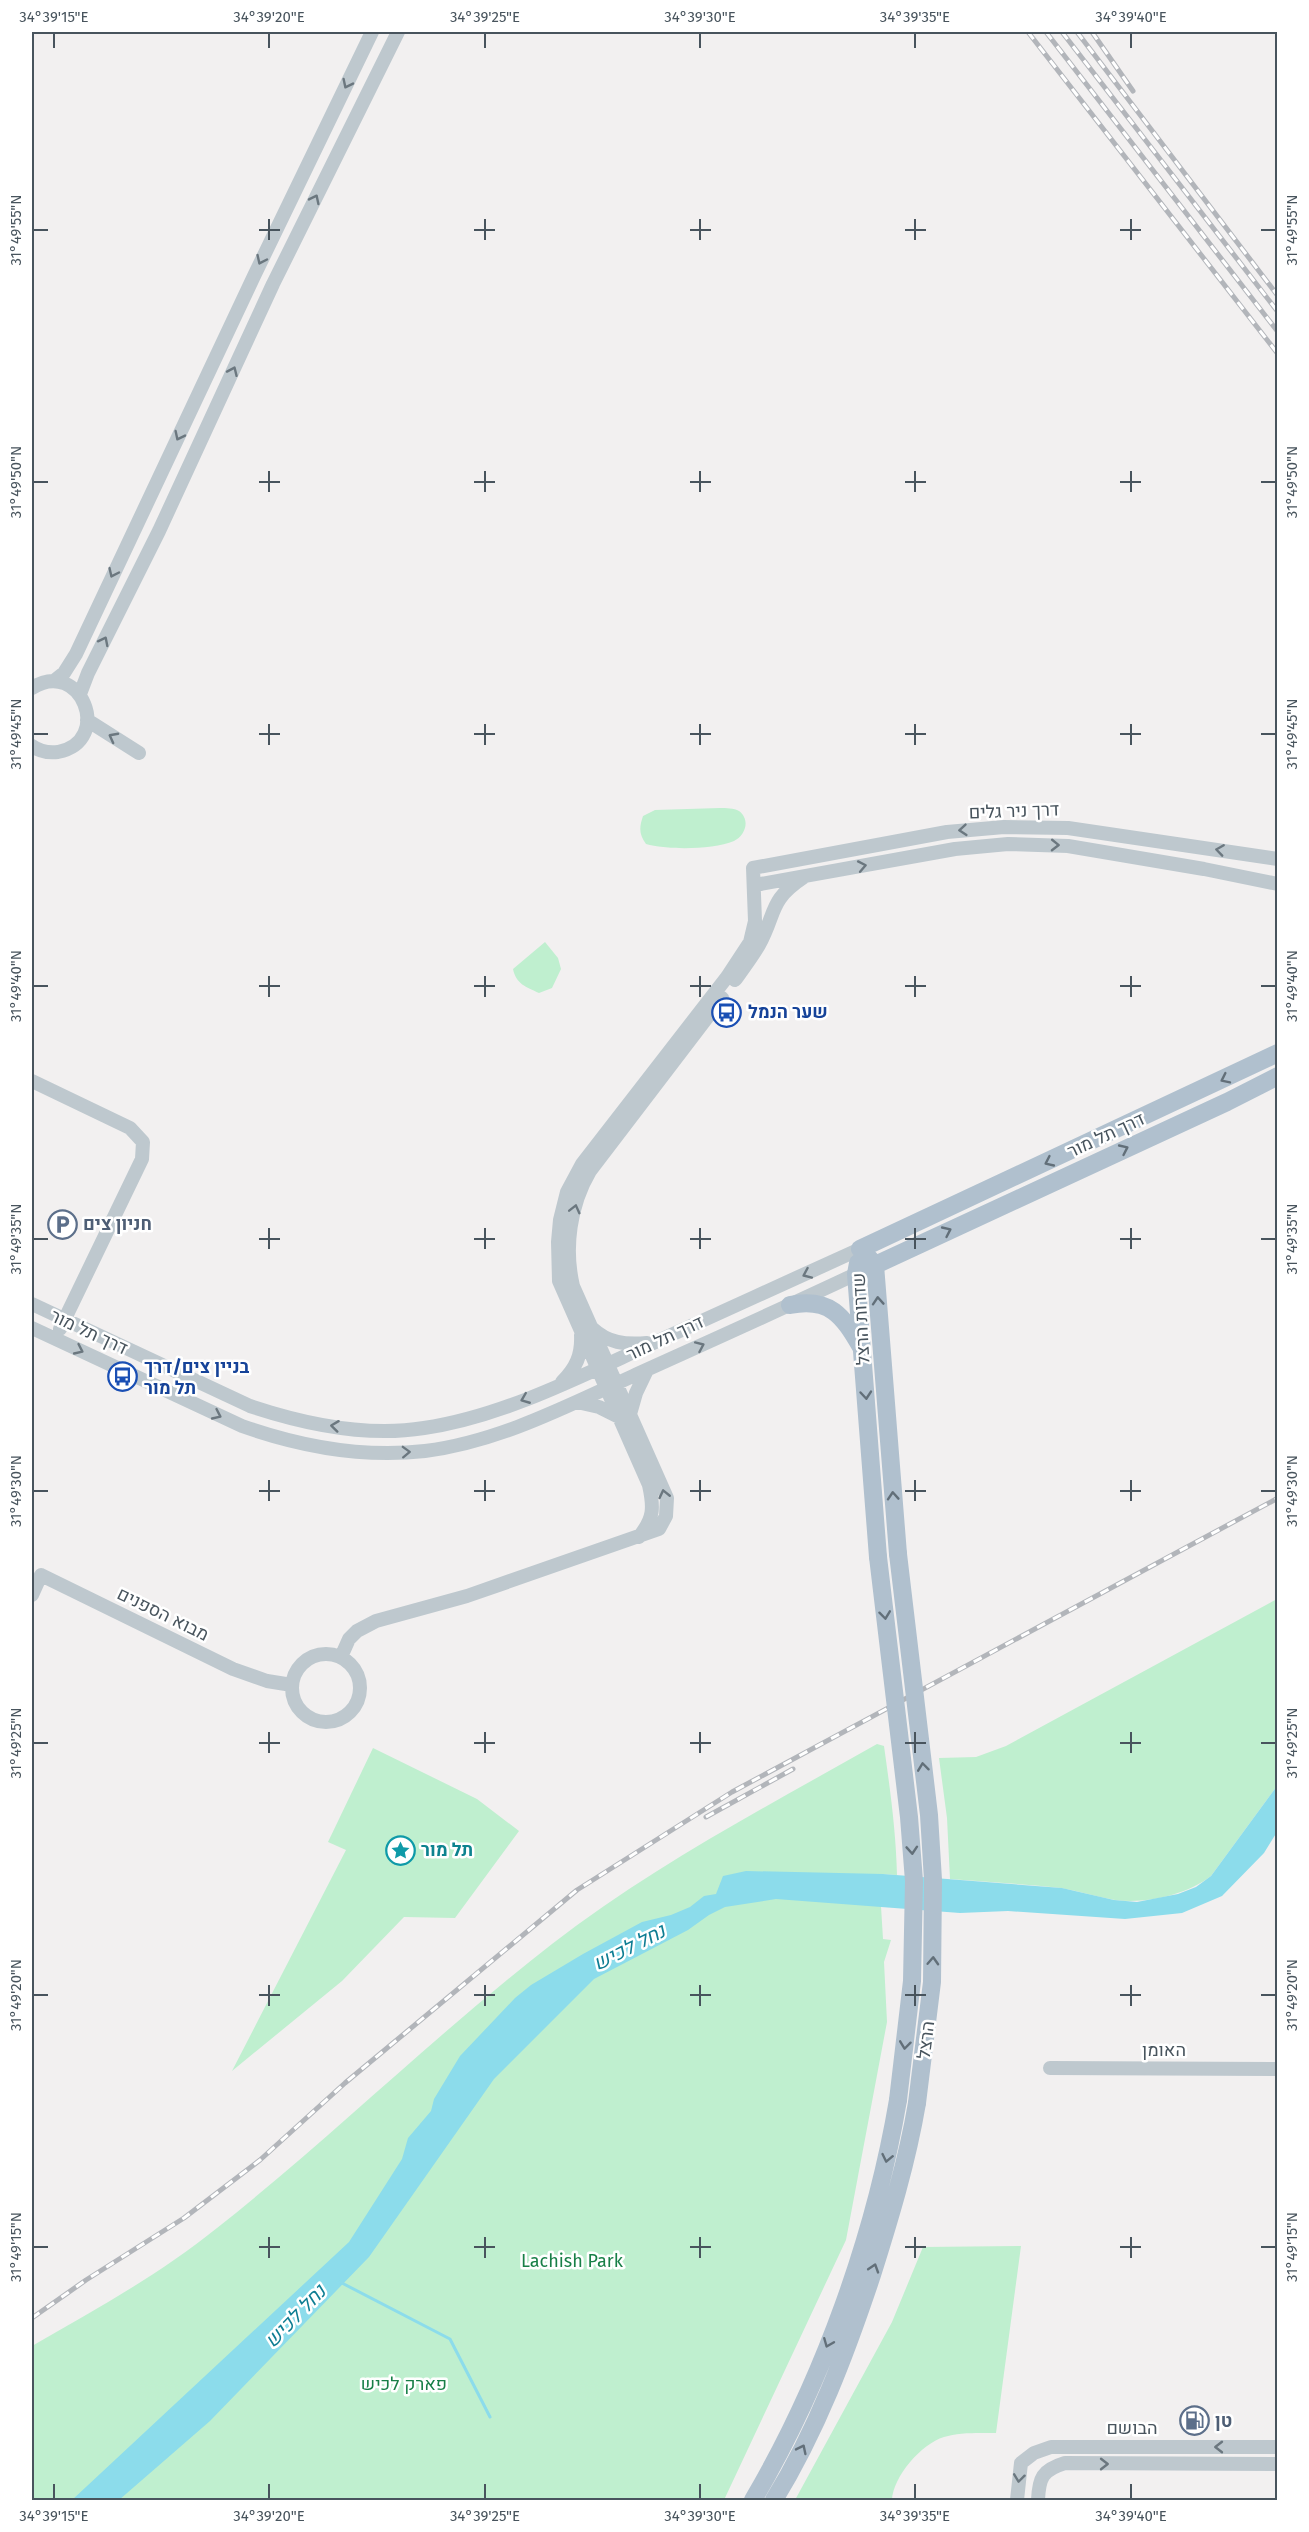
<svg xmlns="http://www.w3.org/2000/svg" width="1309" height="2532" viewBox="0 0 1309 2532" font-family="'Fira Sans',Heebo,sans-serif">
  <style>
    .green { fill: #bfefcf }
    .water { fill: #8cdceb }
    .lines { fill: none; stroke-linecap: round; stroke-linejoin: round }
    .stream { stroke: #8cdceb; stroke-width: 3 }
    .minor { stroke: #bec8ce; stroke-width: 14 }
    .major { stroke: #b0c0ce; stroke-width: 18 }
    .rail-casing { stroke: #b2b5ba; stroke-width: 5 }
    .rail { stroke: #fff; stroke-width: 3; stroke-dasharray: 9; stroke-linecap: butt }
    .major-bridge { stroke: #b0c0ce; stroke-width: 18 }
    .oneway { stroke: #6b777f }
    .oneway2 { stroke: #626f79 }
    .ticks { fill: none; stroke: #48545d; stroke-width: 2 }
    .labels { text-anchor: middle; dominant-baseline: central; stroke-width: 5; stroke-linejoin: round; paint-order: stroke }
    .street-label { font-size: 18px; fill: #48545d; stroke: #fff }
    .transit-label { font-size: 18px; font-weight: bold; fill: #164399; stroke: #fff; text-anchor: start }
    .service-label { font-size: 18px; font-weight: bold; fill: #4e5e75; stroke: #fff; text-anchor: start }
    .culture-label { font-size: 18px; font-weight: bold; fill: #0d838f; stroke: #fff; text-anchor: start }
    .park-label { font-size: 18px; fill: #187f47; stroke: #fff }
    .water-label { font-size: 20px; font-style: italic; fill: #0e7d93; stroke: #fff }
    .neatline { fill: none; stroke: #48545d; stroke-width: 2 }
    .ticks-label { font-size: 15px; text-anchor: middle; fill: #48545d }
  </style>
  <rect width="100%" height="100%" fill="#f2f0f0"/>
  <!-- green -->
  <path class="green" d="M720,808C726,808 734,808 739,811C751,820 745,836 734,841C712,850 667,850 646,844C639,834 639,828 643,816L655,810Z
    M545,942L558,958L561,969L552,988L539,993C526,987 516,984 513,969Z
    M1277,1599V1786L1211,1876C1186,1895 1146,1904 1115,1900C1097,1897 1079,1891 1061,1888C1024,1884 987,1882 950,1879L947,1818L939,1758L976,1757L1006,1746Z
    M877,1744L884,1746C890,1789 896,1831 897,1875L879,1874L883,1939L891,1940L884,1962L887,2022L846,2240L724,2500H32V2346C95,2310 160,2274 217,2228C332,2137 436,2034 552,1944C653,1866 766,1807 877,1744Z
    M373,1748L477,1799L519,1831L455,1918L404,1917L342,1981L232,2071L346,1850L328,1842Z
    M1021,2246L996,2433C979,2433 959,2432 944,2437C921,2444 893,2477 892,2500H795L892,2322L923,2247Z"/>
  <!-- water -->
  <path class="water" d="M1277,1786V1832L1264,1853L1222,1896L1182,1913L1125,1919L1008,1911L960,1913L776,1899L725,1907L709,1915L688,1930L594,1979L494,2079L369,2257L210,2421L119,2500H72L349,2242L402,2159L408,2138L431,2111L434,2099L460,2056L515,1998L531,1985L583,1954L642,1922L671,1915L690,1907L704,1896L716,1894L723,1876L746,1871L883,1874L1062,1888L1114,1900L1137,1902L1178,1894L1196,1887L1211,1876Z"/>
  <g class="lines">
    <!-- stream -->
    <path class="stream" d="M340,2282L450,2339L490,2417"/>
    <!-- minor -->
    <path class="minor" d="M54,681L64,673L76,654L254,276L372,32
      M32,688C81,657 114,741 58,752C49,753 39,751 32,746
      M80,694L88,673L159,531L273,284L398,32
      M87,720L139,753
      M755,885L955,849L1008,844L1068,846L1204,869L1278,884
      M735,980C743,969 752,957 759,945C777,912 768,901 804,877
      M32,1081L130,1128L143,1142L142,1159L60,1329
      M32,1304L250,1406C304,1424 368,1437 424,1428C501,1417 579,1377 649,1345C719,1313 790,1281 860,1249
      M32,1328L242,1426C299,1446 364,1458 425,1451C498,1442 567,1406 633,1376C708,1342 782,1309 856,1274
      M592,1328C608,1343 625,1345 647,1343
      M562,1382C576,1368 582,1355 581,1335
      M577,1402L599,1407L619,1417
      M630,1414L636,1393L647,1370
      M639,1537C654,1518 654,1508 649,1485L559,1281L558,1242L560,1220L567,1192L582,1164L727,977L750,942L755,921L753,868L947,832L1004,827L1068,828L1278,859
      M32,1595L41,1575L233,1669L267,1681L292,1685
      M292 1688a34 34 0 1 1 68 0a34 34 0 1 1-68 0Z
      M341,1657L349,1639L357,1631L376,1621L467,1596L659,1529L666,1516L667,1498L573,1286C564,1248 570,1205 590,1171L722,998
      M1050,2068L1278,2069
      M1017,2500L1021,2463L1034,2453L1051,2447H1278
      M1038,2500C1039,2478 1042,2470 1065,2463L1278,2464"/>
    <!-- major -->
    <path class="major" d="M860,1249L1278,1053
      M868,1257L875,1265L898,1554
      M858,1263L856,1274L878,1557
      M856,1274L1227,1102L1278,1076
      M790,1305C830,1297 843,1316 861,1347
      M753,2500C823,2381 875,2236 898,2100
      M774,2500C817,2430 846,2353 872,2275C890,2218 907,2162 917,2103"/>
    <defs>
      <path id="rail" d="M1028,32L1278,354
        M1046,32L1278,332
        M1062,32L1278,312
        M1077,32L1278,296
        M1092,32L1133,91
        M706,1817L793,1769
        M32,2318L86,2280L184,2218L260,2160L345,2083L577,1890L732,1792L1278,1498"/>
    </defs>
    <!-- rail casing -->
    <use href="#rail" class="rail-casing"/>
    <!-- rail -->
    <use href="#rail" class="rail"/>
    <!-- major-bridge -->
    <path class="major-bridge" d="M898,1554L929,1815L933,1880L932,1982L917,2103
      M878,1557L909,1817L914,1881L912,1981L898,2100"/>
  </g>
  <!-- one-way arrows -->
  <defs><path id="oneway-chevron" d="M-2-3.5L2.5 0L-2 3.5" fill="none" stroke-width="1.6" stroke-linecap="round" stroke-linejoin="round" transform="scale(1.5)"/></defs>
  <g class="oneway">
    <use href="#oneway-chevron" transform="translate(347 84) rotate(116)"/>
    <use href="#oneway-chevron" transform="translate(315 199) rotate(-64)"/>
    <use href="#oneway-chevron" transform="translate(261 260) rotate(115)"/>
    <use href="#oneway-chevron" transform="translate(233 371) rotate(-66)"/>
    <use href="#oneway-chevron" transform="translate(179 436) rotate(116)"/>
    <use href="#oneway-chevron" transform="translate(113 573) rotate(115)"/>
    <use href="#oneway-chevron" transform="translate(104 641) rotate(-63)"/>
    <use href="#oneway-chevron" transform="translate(113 737) rotate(-152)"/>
    <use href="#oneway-chevron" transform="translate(963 830) rotate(175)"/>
    <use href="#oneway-chevron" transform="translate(1055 845) rotate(1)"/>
    <use href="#oneway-chevron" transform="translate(1220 850) rotate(-172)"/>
    <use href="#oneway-chevron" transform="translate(862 866) rotate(-11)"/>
    <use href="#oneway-chevron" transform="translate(575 1209) rotate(-76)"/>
    <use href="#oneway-chevron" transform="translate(807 1274) rotate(156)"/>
    <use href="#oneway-chevron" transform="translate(700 1346) rotate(-24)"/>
    <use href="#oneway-chevron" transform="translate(79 1350) rotate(25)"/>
    <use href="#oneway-chevron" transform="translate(525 1399) rotate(158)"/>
    <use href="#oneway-chevron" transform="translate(217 1415) rotate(25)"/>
    <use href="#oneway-chevron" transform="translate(335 1426) rotate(-173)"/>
    <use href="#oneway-chevron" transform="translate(406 1452) rotate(-2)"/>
    <use href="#oneway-chevron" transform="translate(664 1494) rotate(-103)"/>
    <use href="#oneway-chevron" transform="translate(1219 2447) rotate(-180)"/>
    <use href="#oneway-chevron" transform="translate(1104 2464)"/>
    <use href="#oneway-chevron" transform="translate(1019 2478) rotate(97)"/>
  </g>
  <g class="oneway2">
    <use href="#oneway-chevron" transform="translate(1225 1079) rotate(154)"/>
    <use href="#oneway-chevron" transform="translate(1124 1149) rotate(-25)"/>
    <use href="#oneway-chevron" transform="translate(1049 1162) rotate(155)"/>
    <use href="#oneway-chevron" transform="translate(947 1231) rotate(-25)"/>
    <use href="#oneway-chevron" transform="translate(878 1301) rotate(-94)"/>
    <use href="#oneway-chevron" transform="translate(866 1395) rotate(85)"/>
    <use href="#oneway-chevron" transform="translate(893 1496) rotate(-94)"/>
    <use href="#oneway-chevron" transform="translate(885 1615) rotate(83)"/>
    <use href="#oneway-chevron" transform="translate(923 1767) rotate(-97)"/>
    <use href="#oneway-chevron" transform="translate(912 1850) rotate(86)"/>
    <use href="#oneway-chevron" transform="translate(933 1961) rotate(-87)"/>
    <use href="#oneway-chevron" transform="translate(905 2045) rotate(97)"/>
    <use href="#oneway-chevron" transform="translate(887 2158) rotate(102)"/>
    <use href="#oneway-chevron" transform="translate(874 2268) rotate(-72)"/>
    <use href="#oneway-chevron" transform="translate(828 2343) rotate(112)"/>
    <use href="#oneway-chevron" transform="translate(802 2449) rotate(-64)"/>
  </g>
  <!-- ticks -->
  <path class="ticks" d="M54,33V48M269,33V48M485,33V48M700,33V48M915,33V48M1131,33V48M269,219V240M485,219V240M700,219V240M915,219V240M1131,219V240M33,230H48M259,230H280M474,230H495M690,230H711M905,230H926M1120,230H1141M1261,230H1276M269,471V492M485,471V492M700,471V492M915,471V492M1131,471V492M33,482H48M259,482H280M474,482H495M690,482H711M905,482H926M1120,482H1141M1261,482H1276M269,724V745M485,724V745M700,724V745M915,724V745M1131,724V745M33,734H48M259,734H280M474,734H495M690,734H711M905,734H926M1120,734H1141M1261,734H1276M269,976V997M485,976V997M700,976V997M915,976V997M1131,976V997M33,986H48M259,986H280M474,986H495M690,986H711M905,986H926M1120,986H1141M1261,986H1276M269,1228V1249M485,1228V1249M700,1228V1249M915,1228V1249M1131,1228V1249M33,1239H48M259,1239H280M474,1239H495M690,1239H711M905,1239H926M1120,1239H1141M1261,1239H1276M269,1480V1501M485,1480V1501M700,1480V1501M915,1480V1501M1131,1480V1501M33,1491H48M259,1491H280M474,1491H495M690,1491H711M905,1491H926M1120,1491H1141M1261,1491H1276M269,1732V1753M485,1732V1753M700,1732V1753M915,1732V1753M1131,1732V1753M33,1743H48M259,1743H280M474,1743H495M690,1743H711M905,1743H926M1120,1743H1141M1261,1743H1276M269,1985V2006M485,1985V2006M700,1985V2006M915,1985V2006M1131,1985V2006M33,1995H48M259,1995H280M474,1995H495M690,1995H711M905,1995H926M1120,1995H1141M1261,1995H1276M269,2237V2258M485,2237V2258M700,2237V2258M915,2237V2258M1131,2237V2258M33,2247H48M259,2247H280M474,2247H495M690,2247H711M905,2247H926M1120,2247H1141M1261,2247H1276M54,2484V2499M269,2484V2499M485,2484V2499M700,2484V2499M915,2484V2499M1131,2484V2499"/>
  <!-- icons -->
  <defs>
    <symbol id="bus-ring" viewBox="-11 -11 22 22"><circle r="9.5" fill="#fff" stroke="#1a4fb4" stroke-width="1.5"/><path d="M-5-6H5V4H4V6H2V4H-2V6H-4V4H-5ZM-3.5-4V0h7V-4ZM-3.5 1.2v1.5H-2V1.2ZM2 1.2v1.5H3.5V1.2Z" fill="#1a4fb4"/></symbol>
    <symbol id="parking-ring" viewBox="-11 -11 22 22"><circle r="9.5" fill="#fff" stroke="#5c6f8a" stroke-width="1.5"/><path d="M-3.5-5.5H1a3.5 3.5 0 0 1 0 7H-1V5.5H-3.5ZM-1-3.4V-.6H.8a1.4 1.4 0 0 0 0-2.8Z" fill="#5c6f8a"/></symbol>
    <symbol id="sight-ring" viewBox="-11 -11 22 22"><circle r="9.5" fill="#fff" stroke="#0f9aa8" stroke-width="1.5"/><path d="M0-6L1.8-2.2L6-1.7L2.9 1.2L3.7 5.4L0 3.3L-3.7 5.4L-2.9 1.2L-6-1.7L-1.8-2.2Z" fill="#0f9aa8"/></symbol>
    <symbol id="fuel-ring" viewBox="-11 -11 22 22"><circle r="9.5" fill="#fff" stroke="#5c6f8a" stroke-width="1.5"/><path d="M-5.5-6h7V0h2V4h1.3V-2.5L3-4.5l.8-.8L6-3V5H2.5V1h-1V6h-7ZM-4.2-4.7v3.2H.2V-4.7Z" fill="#5c6f8a"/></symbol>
  </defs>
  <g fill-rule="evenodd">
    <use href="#bus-ring" x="710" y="996" width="33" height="33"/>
    <use href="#parking-ring" x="46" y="1208" width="33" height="33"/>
    <use href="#bus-ring" x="106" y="1360" width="33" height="33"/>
    <use href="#sight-ring" x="384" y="1834" width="33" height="33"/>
    <use href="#fuel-ring" x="1178" y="2404" width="33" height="33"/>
  </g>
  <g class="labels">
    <!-- street labels -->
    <g class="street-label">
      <text transform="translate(1014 811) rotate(-2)">דרך ניר גלים</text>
      <text transform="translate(1106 1135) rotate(-25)">דרך תל מור</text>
      <text transform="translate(861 1319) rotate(-93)">שדרות הרצל</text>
      <text transform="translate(89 1332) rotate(25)">דרך תל מור</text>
      <text transform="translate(665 1338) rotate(-25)">דרך תל מור</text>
      <text transform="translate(163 1614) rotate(26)">מבוא הספנים</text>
      <text transform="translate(926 2040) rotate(-83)">הרצל</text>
      <text x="1164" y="2050">האומן</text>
      <text x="1132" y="2428">הבושם</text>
    </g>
    <!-- transit labels -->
    <g class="transit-label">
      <text x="748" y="1012">שער הנמל</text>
      <text x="144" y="1367">בניין צים/דרך<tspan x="144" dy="21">תל מור</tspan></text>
    </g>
    <!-- service labels -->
    <g class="service-label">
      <text x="83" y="1224">חניון צים</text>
      <text x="1215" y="2421">טן</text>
    </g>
    <!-- culture labels -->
    <g class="culture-label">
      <text x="421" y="1850">תל מור</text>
    </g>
    <!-- park labels -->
    <g class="park-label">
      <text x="572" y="2261">Lachish Park</text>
      <text x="404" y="2384">פארק לכיש</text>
    </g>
    <!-- water labels -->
    <g class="water-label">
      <text transform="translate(629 1947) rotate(-27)">נחל לכיש</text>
      <text transform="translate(295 2316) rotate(-46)">נחל לכיש</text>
    </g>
  </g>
  <!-- border -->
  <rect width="1309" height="2532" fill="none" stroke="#ffffff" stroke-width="66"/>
  <rect x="33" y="33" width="1243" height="2466" class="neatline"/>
  <g class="ticks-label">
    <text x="54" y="22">34°39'15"E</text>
    <text x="269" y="22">34°39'20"E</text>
    <text x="485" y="22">34°39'25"E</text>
    <text x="700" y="22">34°39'30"E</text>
    <text x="915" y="22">34°39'35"E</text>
    <text x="1131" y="22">34°39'40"E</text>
    <text transform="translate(16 230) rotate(-90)" y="5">31°49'55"N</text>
    <text transform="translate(1292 230) rotate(-90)" y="5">31°49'55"N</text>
    <text transform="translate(16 482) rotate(-90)" y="5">31°49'50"N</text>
    <text transform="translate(1292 482) rotate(-90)" y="5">31°49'50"N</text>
    <text transform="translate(16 734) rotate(-90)" y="5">31°49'45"N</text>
    <text transform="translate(1292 734) rotate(-90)" y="5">31°49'45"N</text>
    <text transform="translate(16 986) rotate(-90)" y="5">31°49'40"N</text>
    <text transform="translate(1292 986) rotate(-90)" y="5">31°49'40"N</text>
    <text transform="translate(16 1239) rotate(-90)" y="5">31°49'35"N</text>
    <text transform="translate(1292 1239) rotate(-90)" y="5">31°49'35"N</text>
    <text transform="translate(16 1491) rotate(-90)" y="5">31°49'30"N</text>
    <text transform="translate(1292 1491) rotate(-90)" y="5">31°49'30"N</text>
    <text transform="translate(16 1743) rotate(-90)" y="5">31°49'25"N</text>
    <text transform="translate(1292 1743) rotate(-90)" y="5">31°49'25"N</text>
    <text transform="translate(16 1995) rotate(-90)" y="5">31°49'20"N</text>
    <text transform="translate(1292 1995) rotate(-90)" y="5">31°49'20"N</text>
    <text transform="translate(16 2247) rotate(-90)" y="5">31°49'15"N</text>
    <text transform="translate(1292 2247) rotate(-90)" y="5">31°49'15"N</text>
    <text x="54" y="2521">34°39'15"E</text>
    <text x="269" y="2521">34°39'20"E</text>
    <text x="485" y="2521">34°39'25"E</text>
    <text x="700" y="2521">34°39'30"E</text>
    <text x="915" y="2521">34°39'35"E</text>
    <text x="1131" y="2521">34°39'40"E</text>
  </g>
</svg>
